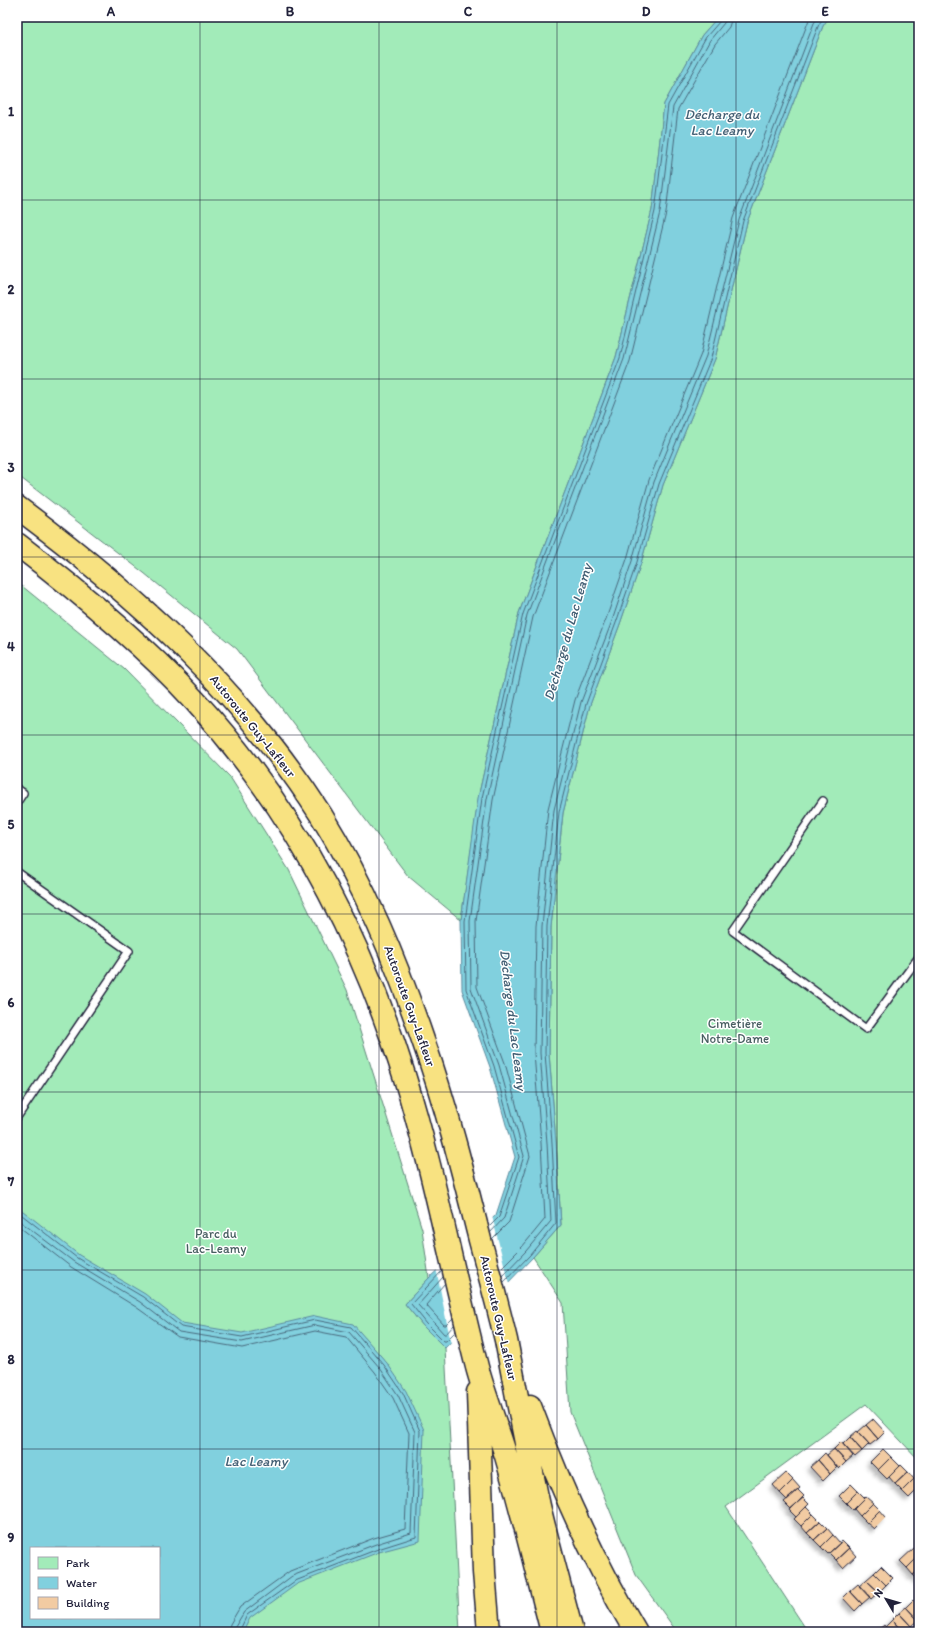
<svg xmlns="http://www.w3.org/2000/svg" width="936" height="1649" viewBox="0 0 936 1649" font-family="Itim,sans-serif">
  <style>
    .green { fill: #a2ebb9; stroke: #62867a; fill-rule: evenodd }
    .water { fill: #81d0de; stroke: #5b8a9d; fill-rule: evenodd }
    .pier { fill: #fff }
    .lines { fill: none; stroke-linecap: round; stroke-linejoin: round }
    .shore { stroke: #48687c; stroke-width: 1 }
    .building { fill: #f2cba2; stroke: #22223b; filter: url(#shadow) }
    .service-casing { stroke: #22223b; stroke-width: 10 }
    .motorway-casing { stroke: #22223b; stroke-width: 25 }
    .service { stroke: #fff; stroke-width: 7 }
    .motorway { stroke: #f8e281; stroke-width: 22 }
    .grid { fill: none; stroke: #22223b; stroke-width: 1; stroke-opacity: 0.55 }
    .labels { text-anchor: middle; dominant-baseline: central; stroke-width: 3; stroke-linejoin: round; paint-order: stroke }
    .street-label { font-size: 13px; fill: #22223b; stroke: #fff }
    .park-label { font-size: 13px; fill: #485e61; stroke: #fff }
    .water-label { font-size: 14px; font-style: italic; fill: #435f74; stroke: #fff }
    .neatline { fill: none; stroke: #22223b; stroke-width: 1.5 }
    .grid-label { font-size: 13px; text-anchor: middle; font-weight: bold; fill: #22223b }
  </style>
  <defs>
    <filter id="shadow"><feDropShadow dx="-3.5" dy="3.5" stdDeviation="2" flood-color="#0004"/></filter>
  </defs>
  <rect width="100%" height="100%" fill="#fff"/>
  <filter id="ink" filterUnits="userSpaceOnUse"><feTurbulence type="fractalNoise" baseFrequency=".025" numOctaves="2"/><feDisplacementMap in="SourceGraphic" scale="8" xChannelSelector="R" yChannelSelector="G"/><feConvolveMatrix kernelMatrix="1 2 1 2 8 2 1 2 1" color-interpolation-filters="sRGB"/></filter>
  <g filter="url(#ink)">
    <!-- green -->
    <path class="green" d="M17,17H718L702,35L664,104L652,210L616,357L519,613L480,789L461,920L408,876L237,649L144,573L17,475Z
      M829,17H919V1460L866,1404L726,1507L808,1632H677L636,1575L570,1412L563,1303L533,1257L561,1225L556,1142L549,1053L551,927L563,813L590,705L620,624L641,563L663,485L715,359L747,222L823,26Z
      M17,582L124,669L230,777L289,870L347,990L422,1229L429,1278L405,1304L424,1327L445,1348L460,1632H17ZM31,1548H159V1618H31Z"/>
    <!-- water -->
    <path class="water" d="M718,17H829L823,26L747,222L715,359L663,485L641,563L620,624L590,705L563,813L551,927L549,1053L556,1142L561,1225L533,1257L445,1348L424,1327L405,1304L429,1278L496,1215L515,1157L490,1067L462,990L461,920L478,798L519,613L616,357L652,210L664,104L702,35Z
      M17,1209L23,1211L79,1255L145,1294L182,1323L242,1333L315,1316L353,1324L387,1363L406,1391L424,1430L420,1541L379,1552L297,1584L250,1618L243,1632H17ZM31,1548H159V1618H31Z"/>
    <!-- pier -->
    <path class="pier" d="M492,1216L509,1284L451,1344L436,1268Z"/>
    <g class="lines">
      <!-- shore -->
      <path class="shore" d="M17,1213L22,1215L77,1258L143,1297L181,1327L242,1337L315,1320L351,1327L384,1365L403,1393L420,1431L416,1537L378,1549L295,1581L247,1615L239,1632
        M17,1219L74,1262L140,1302L179,1332L242,1342L315,1325L349,1332L380,1368L398,1395L415,1432L411,1533L376,1544L292,1576L244,1612L235,1627L234,1632
        M17,1225L71,1267L136,1307L178,1337L242,1348L315,1331L346,1337L375,1372L393,1398L409,1433L405,1529L374,1538L290,1571L240,1607L230,1624L228,1632
        M489,1227L499,1217L519,1157L494,1066L466,989L465,921L482,798L523,614L620,358L655,211L668,105L706,37L720,21L721,17
        M490,1233L504,1218L524,1156L499,1065L471,988L470,921L487,799L527,615L624,359L660,212L673,107L710,40L724,23L726,17
        M492,1239L509,1222L530,1156L505,1063L477,987L476,921L493,800L533,617L630,361L666,213L678,109L715,44L729,27L732,17
        M500,1269L522,1247L545,1219L541,1143L534,1053L536,926L548,809L575,700L606,619L627,559L649,480L701,354L733,218L810,17
        M442,1271L411,1304L427,1324L444,1341H446L456,1331
        M502,1276L526,1251L551,1221L547,1143L540,1053L542,926L554,810L581,702L612,621L632,561L654,482L706,356L739,220L814,23L818,17
        M443,1277L418,1305L444,1334H446L454,1325
        M504,1282L530,1255L556,1223L552,1143L545,1053L547,926L559,812L586,704L616,623L637,562L659,484L711,358L743,221L819,24L824,17
        M445,1283L426,1305L444,1325H446L453,1318"/>
    </g>
    <!-- building -->
    <path class="building" d="M873,1419L885,1432L878,1439L866,1425Z
      M866,1425L878,1439L870,1445L858,1432Z
      M857,1431L869,1444L862,1451L850,1437Z
      M850,1437L862,1451L855,1457L843,1444Z
      M841,1442L853,1456L846,1462L834,1449Z
      M834,1449L846,1462L839,1469L827,1455Z
      M883,1449L891,1457L878,1470L870,1462Z
      M825,1453L837,1467L830,1474L818,1460Z
      M891,1457L900,1466L887,1479L878,1470Z
      M818,1460L830,1474L823,1481L810,1467Z
      M901,1465L908,1472L895,1484L889,1477Z
      M908,1472L914,1479L902,1491L895,1484Z
      M786,1473L793,1480L780,1493L773,1485Z
      M914,1479L919,1484V1488L909,1498L902,1491Z
      M793,1480L800,1488L787,1500L780,1493Z
      M851,1484L858,1491L846,1503L839,1496Z
      M798,1490L804,1496L791,1509L784,1502Z
      M858,1491L865,1498L853,1510L846,1503Z
      M866,1497L873,1503L860,1516L854,1509Z
      M803,1498L809,1504L796,1517L789,1510Z
      M873,1503L880,1510L867,1523L860,1516Z
      M806,1507L813,1514L801,1526L794,1519Z
      M880,1510L886,1517L874,1529L867,1523Z
      M813,1514L820,1521L807,1533L801,1526Z
      M820,1521L827,1528L814,1540L807,1533Z
      M827,1528L833,1535L821,1547L814,1540Z
      M833,1535L840,1543L828,1554L821,1547Z
      M842,1541L849,1548L836,1560L829,1553Z
      M849,1548L856,1556L843,1568L836,1560Z
      M914,1548L919,1554V1556L907,1568L900,1561Z
      M919,1556V1570L913,1575L907,1568Z
      M881,1566L893,1578L886,1585L874,1573Z
      M919,1570V1581L913,1575Z
      M874,1573L886,1585L879,1592L866,1580Z
      M866,1580L879,1592L871,1599L859,1586Z
      M858,1584L870,1597L862,1604L850,1591Z
      M850,1591L862,1604L855,1611L843,1598Z
      M913,1600L919,1606L918,1620L906,1607Z
      M906,1607L918,1620L911,1626L899,1613Z
      M899,1613L911,1626L905,1632H903L892,1620Z
      M892,1620L903,1632H890L885,1627Z
      M884,1625L890,1632H876Z"/>
    <g class="lines">
      <defs>
        <path id="service" d="M17,789L23,793L17,802
          M823,801L733,931L866,1029L919,957
          M17,872L129,951L17,1117"/>
        <path id="motorway" d="M17,507C135,595 241,690 321,815C365,886 396,961 423,1040C446,1105 463,1172 480,1240C489,1273 498,1307 506,1340C517,1396 527,1451 539,1506C549,1548 561,1590 572,1632
          M17,544C80,592 142,643 195,701C293,808 361,937 404,1075C434,1171 452,1270 477,1367C485,1397 497,1426 506,1456C523,1514 537,1573 552,1632
          M478,1392L484,1572L489,1632
          M530,1406C559,1484 593,1560 636,1632"/>
      </defs>
      <!-- service casing -->
      <use href="#service" class="service-casing"/>
      <!-- motorway casing -->
      <use href="#motorway" class="motorway-casing"/>
      <!-- service -->
      <use href="#service" class="service"/>
      <!-- motorway -->
      <use href="#motorway" class="motorway"/>
    </g>
  </g>
  <!-- grid -->
  <path class="grid" d="M200,17V1632M379,17V1632M557,17V1632M736,17V1632M17,200H919M17,379H919M17,557H919M17,735H919M17,914H919M17,1092H919M17,1270H919M17,1449H919"/>
  <g class="labels">
    <!-- street labels -->
    <g class="street-label">
      <text transform="translate(253 726) rotate(51)">Autoroute Guy-Lafleur</text>
      <text transform="translate(410 1006) rotate(70)">Autoroute Guy-Lafleur</text>
      <text transform="translate(499 1318) rotate(77)">Autoroute Guy-Lafleur</text>
    </g>
    <!-- park labels -->
    <g class="park-label">
      <text x="735" y="1023">Cimetière<tspan x="735" dy="15">Notre-Dame</tspan></text>
      <text x="216" y="1233">Parc du<tspan x="216" dy="15">Lac-Leamy</tspan></text>
    </g>
    <!-- water labels -->
    <g class="water-label">
      <text x="722" y="114">Décharge du<tspan x="722" dy="16">Lac Leamy</tspan></text>
      <text transform="translate(568 632) rotate(-74)">Décharge du Lac Leamy</text>
      <text transform="translate(513 1020) rotate(83)">Décharge du Lac Leamy</text>
      <text x="256" y="1461">Lac Leamy</text>
    </g>
  </g>
  <!-- margin -->
  <rect width="936" height="1649" fill="none" stroke="#fff" stroke-width="44"/>
  <!-- legend -->
  <rect x="30" y="1547" width="130" height="72" fill="#ffffff" stroke="#a7a7b1"/>
  <rect x="38" y="1557" width="20" height="12" fill="#a2ebb9" stroke="#a7a7b1"/>
  <text x="66" y="1567" font-size="12" fill="#22223b">Park</text>
  <rect x="38" y="1577" width="20" height="12" fill="#81d0de" stroke="#a7a7b1"/>
  <text x="66" y="1587" font-size="12" fill="#22223b">Water</text>
  <rect x="38" y="1597" width="20" height="12" fill="#f2cba2" stroke="#a7a7b1"/>
  <text x="66" y="1607" font-size="12" fill="#22223b">Building</text>
  <!-- north arrow -->
  <g transform="translate(886 1599) rotate(308)" stroke="#ffffff" stroke-width="3" paint-order="stroke">
  <path d="M0-3L7 15L0 10L-7 15Z" fill="#22223b"/>
  <text y="-6" font-size="11" font-weight="bold" text-anchor="middle" fill="#22223b">N</text>
  </g>
  <rect x="22" y="22" width="892" height="1605" class="neatline"/>
  <g class="grid-label">
    <text x="111" y="16">A</text>
    <text x="290" y="16">B</text>
    <text x="468" y="16">C</text>
    <text x="646" y="16">D</text>
    <text x="825" y="16">E</text>
    <text x="11" y="116">1</text>
    <text x="11" y="294">2</text>
    <text x="11" y="472">3</text>
    <text x="11" y="651">4</text>
    <text x="11" y="829">5</text>
    <text x="11" y="1007">6</text>
    <text x="11" y="1186">7</text>
    <text x="11" y="1364">8</text>
    <text x="11" y="1542">9</text>
  </g>
</svg>
